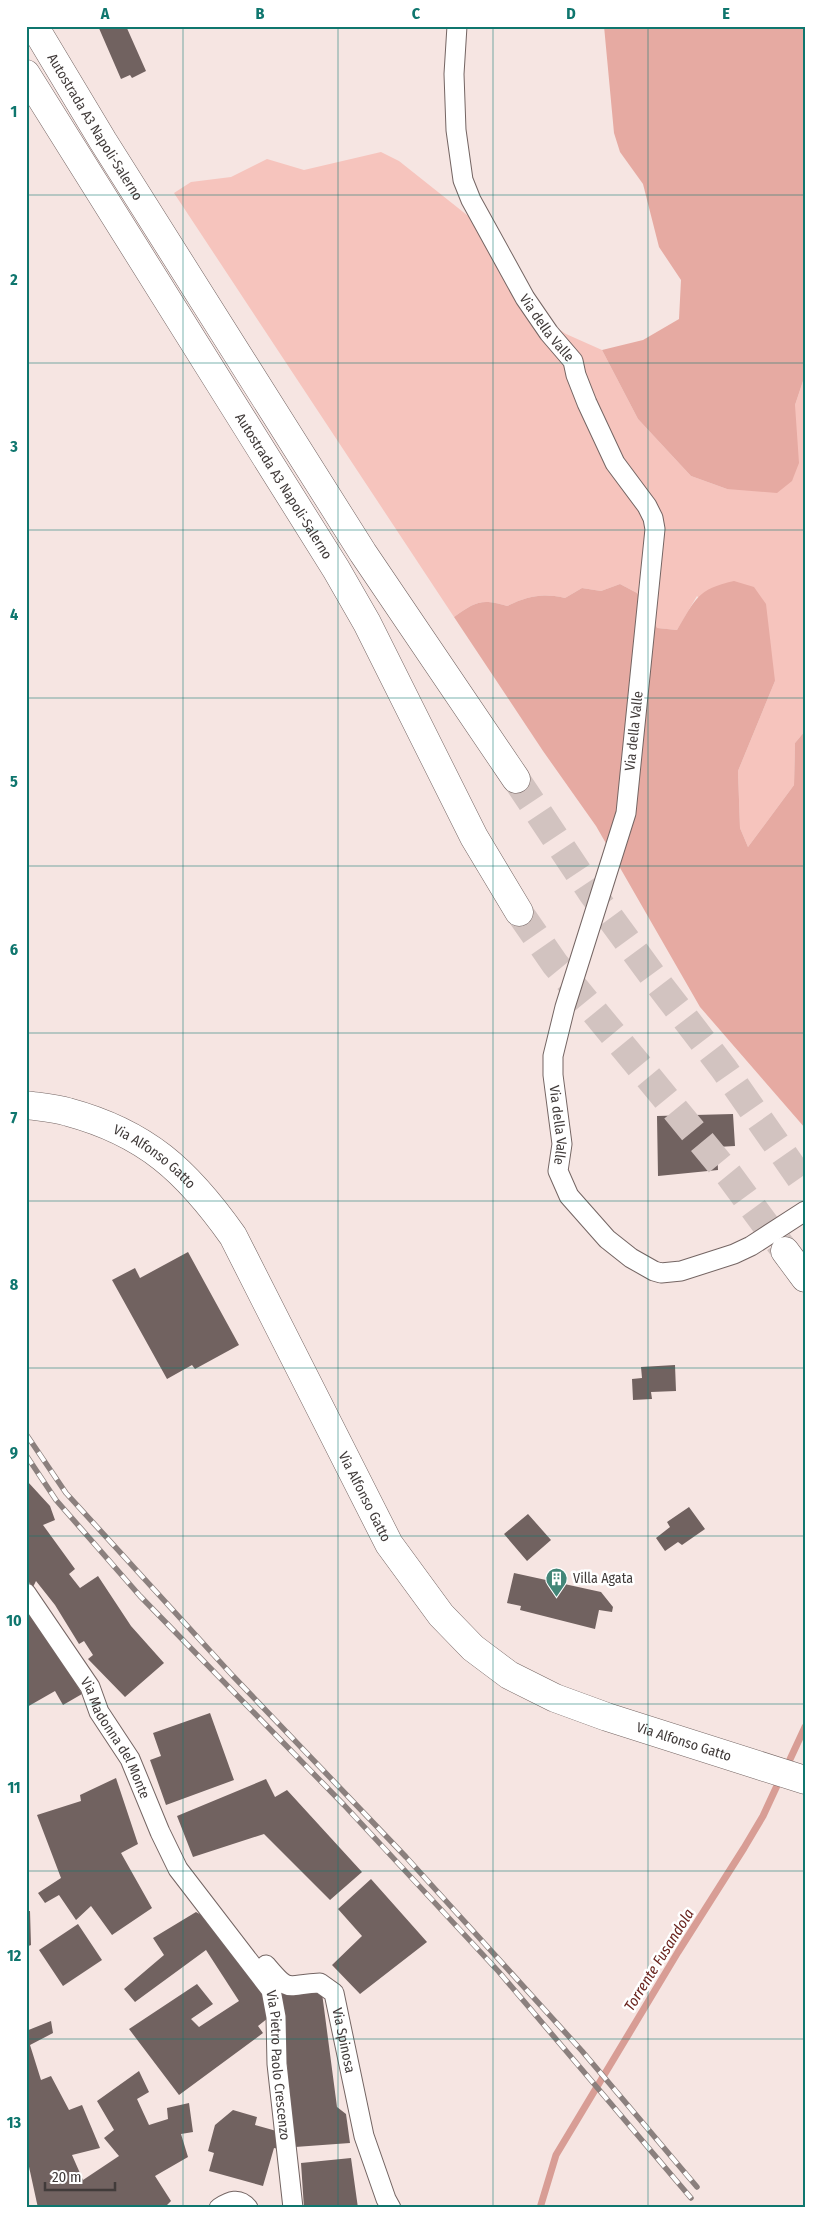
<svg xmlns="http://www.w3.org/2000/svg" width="831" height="2234" viewBox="0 0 831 2234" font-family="'Fira Sans Condensed',sans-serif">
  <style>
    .green { fill: #f6c4bd }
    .forest { fill: #e6aaa2 }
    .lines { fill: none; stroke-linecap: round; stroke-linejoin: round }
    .stream { stroke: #d89d95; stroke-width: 7 }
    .building { fill: #716260 }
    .motorway-tunnel { stroke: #d2c3c0; stroke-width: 28; stroke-dasharray: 28 14; stroke-linecap: butt }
    .minor-casing { stroke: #746563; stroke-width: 21 }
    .secondary-casing { stroke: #746563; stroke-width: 29 }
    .motorway-casing { stroke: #746563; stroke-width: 29 }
    .minor { stroke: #fff; stroke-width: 19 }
    .secondary { stroke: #fff; stroke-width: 28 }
    .motorway { stroke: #fff; stroke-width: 28 }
    .rail-casing { stroke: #8b807e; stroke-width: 5.5 }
    .rail { stroke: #fff; stroke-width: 4; stroke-dasharray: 11; stroke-linecap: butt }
    .grid { fill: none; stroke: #0f766e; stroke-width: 1; stroke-opacity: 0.55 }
    .labels { text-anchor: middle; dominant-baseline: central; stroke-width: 5; stroke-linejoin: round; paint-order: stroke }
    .street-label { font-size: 14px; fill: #413b3a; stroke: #fff }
    .poi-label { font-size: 14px; fill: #413b3a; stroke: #fff; text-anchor: start }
    .water-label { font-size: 15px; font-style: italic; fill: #6a241e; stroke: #fff }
    .neatline { fill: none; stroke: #0f766e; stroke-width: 2 }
    .grid-label { font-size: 16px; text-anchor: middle; font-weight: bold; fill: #0f766e }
  </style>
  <rect width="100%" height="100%" fill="#f6e5e2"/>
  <!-- green -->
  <path class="green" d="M381,152L399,161L477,223L536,314L566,334L602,350L638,419L691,476L727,489L795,424V405L805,375V731L795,743L794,785L748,847L740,828L738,771L775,681L697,596L677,630L656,628L637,593L620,584L601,591L582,588L565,598C541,593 529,596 507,606C481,598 475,602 454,617L174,193L191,182L231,177L267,159L304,170Z"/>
  <!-- forest -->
  <path class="forest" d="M604,26H805V375L795,405L799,463L792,481L777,493L727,489L691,476L638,419L602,350L643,340L679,319L681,280L659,247L643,184L620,152L614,133Z
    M734,581L754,587L766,604L775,681L738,771L740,828L748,847L794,785L795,743L805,731V1128L700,1007L596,826L543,751L454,617C475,602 481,598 507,606C529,596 541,593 565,598L582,588L601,591L620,584L637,593L657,628L677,630C695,600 697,589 734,581Z"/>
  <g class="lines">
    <!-- stream -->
    <path class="stream" d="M786,1768L805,1727
      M540,2208L556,2155L678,1952L744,1848L763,1816L781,1777"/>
  </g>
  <!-- building -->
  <path class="building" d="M98,26H126L146,71L132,78L130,75L121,79Z
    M733,1114L735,1146L717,1147L718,1170L658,1176L657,1116Z
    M188,1252L239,1345L195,1369L192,1365L167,1379L112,1280L135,1268L140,1278Z
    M675,1365L676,1391L651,1392L652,1399L633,1400L632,1379L642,1378L641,1367Z
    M28,1482L50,1506L55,1520L43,1525L75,1569L69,1574L80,1588L98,1576L131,1626L164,1663L125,1697L88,1659L93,1655L84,1641L79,1644L55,1605L36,1581L33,1587L26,1579V1483Z
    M689,1507L705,1529L682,1545L678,1542L665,1551L656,1538L670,1527L667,1522Z
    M528,1514L551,1540L527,1561L504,1534Z
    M514,1573L601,1592L613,1607L612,1612L599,1610L595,1629L520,1610L521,1606L507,1603Z
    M26,1600L82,1694L63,1705L55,1691L27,1707L26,1705Z
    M210,1713L234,1780L166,1805L150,1760L161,1756L153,1733Z
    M116,1778L138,1844L121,1853L152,1908L112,1935L91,1906L76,1920L59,1895L45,1903L38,1893L61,1878L37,1815L81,1801L80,1795Z
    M266,1779L275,1797L287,1790L362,1872L330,1900L264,1834L193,1857L177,1816Z
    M371,1879L427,1942L360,1994L332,1965L362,1936L338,1909Z
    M26,1911H30L31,1945L26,1947Z
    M196,1912L210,1920L267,1991L273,2014L258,2026L263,2033L179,2095L129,2029L197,1984L213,2004L191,2019L199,2027L239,2001L206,1950L135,2002L124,1989L164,1955L153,1938Z
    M78,1924L102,1960L63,1986L39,1950Z
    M310,1986L322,1993L337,2107L346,2114L350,2143L295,2147L280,1990Z
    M51,2021L53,2033L30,2045L41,2080L51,2076L69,2110L82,2105L100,2148L72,2155L83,2180L119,2156L104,2138L114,2130L97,2101L139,2071L149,2092L137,2099L149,2125L168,2119L167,2108L189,2103L193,2132L181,2134L188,2157L155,2176L171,2201L164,2208H38L26,2153V2031Z
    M233,2110L257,2117L255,2125L280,2132L279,2149L274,2148L263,2186L209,2171L214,2153L208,2151L215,2125Z
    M351,2158L358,2208H304L301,2163Z"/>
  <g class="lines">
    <!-- motorway-tunnel -->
    <path class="motorway-tunnel" d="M516,779L592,893L658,983L724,1069L805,1185
      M519,912L555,964L729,1175L785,1251"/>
    <defs>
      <g id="minor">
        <path id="s1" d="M457,26L454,74L456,130L463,180L471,200L525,298L549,333L573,361L576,375L587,403L615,463L647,506L653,518L655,529L626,813L565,1007L553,1056V1075L562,1144L558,1171L569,1196L607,1239L631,1258L654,1271L661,1273L681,1271L734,1254L751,1246L805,1211"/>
        <path id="s2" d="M26,1593L90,1687L99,1712L130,1759L160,1832L178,1869L271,1990L276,2017L277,2064L293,2208"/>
        <path id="s3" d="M266,1965C291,1995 286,1984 320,1983L334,1993L364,2136L386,2199L391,2208"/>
        <path d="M219,2208C230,2201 239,2197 248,2208"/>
      </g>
      <g id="secondary">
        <path id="s4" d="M26,1105C40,1107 55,1108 68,1112C146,1133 187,1171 233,1236L389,1544L441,1615L473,1648L509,1675L555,1698L607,1717L805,1780"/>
      </g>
      <g id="motorway">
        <path id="s5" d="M34,26L103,141L363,553L516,779"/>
        <path id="s6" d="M26,74L336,569L367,623L474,837L519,912"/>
        <path d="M785,1251L805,1278"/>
      </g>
    </defs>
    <!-- minor casing -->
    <use href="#minor" class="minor-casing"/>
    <!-- secondary casing -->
    <use href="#secondary" class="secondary-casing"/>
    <!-- motorway casing -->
    <use href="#motorway" class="motorway-casing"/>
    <!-- minor -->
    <use href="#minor" class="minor"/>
    <!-- secondary -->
    <use href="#secondary" class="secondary"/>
    <!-- motorway -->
    <use href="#motorway" class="motorway"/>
    <defs>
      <path id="rail" d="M26,1434L66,1493L233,1676L406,1857L582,2051L697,2187
        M26,1455L56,1500L140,1596L344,1805L499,1972L691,2198"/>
    </defs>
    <!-- rail casing -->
    <use href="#rail" class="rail-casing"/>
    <!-- rail -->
    <use href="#rail" class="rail"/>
  </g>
  <!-- grid -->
  <path class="grid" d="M183,26V2208M338,26V2208M493,26V2208M648,26V2208M26,195H805M26,363H805M26,530H805M26,698H805M26,866H805M26,1033H805M26,1201H805M26,1368H805M26,1536H805M26,1704H805M26,1871H805M26,2039H805"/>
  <!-- icons -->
  <defs>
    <symbol id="building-pin" viewBox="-11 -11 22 30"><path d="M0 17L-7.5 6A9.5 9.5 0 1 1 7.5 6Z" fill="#438678" stroke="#fff"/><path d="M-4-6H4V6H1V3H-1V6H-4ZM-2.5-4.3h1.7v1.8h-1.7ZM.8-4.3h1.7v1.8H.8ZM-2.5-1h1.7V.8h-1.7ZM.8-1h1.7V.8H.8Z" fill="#fff"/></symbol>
  </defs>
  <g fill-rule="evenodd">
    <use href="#building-pin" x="544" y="1566" width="25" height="34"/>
  </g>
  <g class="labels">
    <!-- street labels -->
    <g class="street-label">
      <text stroke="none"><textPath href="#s5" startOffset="118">Autostrada A3 Napoli-Salerno</textPath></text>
      <text stroke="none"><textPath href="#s1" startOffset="325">Via della Valle</textPath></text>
      <text stroke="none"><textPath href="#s6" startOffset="486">Autostrada A3 Napoli-Salerno</textPath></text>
      <text transform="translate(634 731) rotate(-84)">Via della Valle</text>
      <text stroke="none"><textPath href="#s1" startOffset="1165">Via della Valle</textPath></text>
      <text stroke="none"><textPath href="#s4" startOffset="141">Via Alfonso Gatto</textPath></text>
      <text stroke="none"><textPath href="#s4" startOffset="546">Via Alfonso Gatto</textPath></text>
      <text stroke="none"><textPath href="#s2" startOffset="171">Via Madonna del Monte</textPath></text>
      <text stroke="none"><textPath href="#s4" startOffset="966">Via Alfonso Gatto</textPath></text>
      <text stroke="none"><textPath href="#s3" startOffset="128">Via Spinosa</textPath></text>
      <text stroke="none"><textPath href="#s2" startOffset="545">Via Pietro Paolo Crescenzo</textPath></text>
    </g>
    <!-- poi labels -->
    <g class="poi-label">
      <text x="573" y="1578">Villa Agata</text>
    </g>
    <!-- water labels -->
    <g class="water-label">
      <text transform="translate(659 1960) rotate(-58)">Torrente Fusandola</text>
    </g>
  </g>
  <!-- border -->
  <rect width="831" height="2234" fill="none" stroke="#ffffff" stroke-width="55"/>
  <!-- scale -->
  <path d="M45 2182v8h70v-8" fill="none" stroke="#413b3a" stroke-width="2.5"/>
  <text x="52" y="2182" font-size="15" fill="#413b3a" stroke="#ffffff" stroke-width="4" paint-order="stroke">20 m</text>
  <rect x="28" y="28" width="776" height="2178" class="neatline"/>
  <g class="grid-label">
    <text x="105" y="19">A</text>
    <text x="260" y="19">B</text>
    <text x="416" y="19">C</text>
    <text x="571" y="19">D</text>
    <text x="726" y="19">E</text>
    <text x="14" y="117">1</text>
    <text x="14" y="285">2</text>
    <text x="14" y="452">3</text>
    <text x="14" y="620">4</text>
    <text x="14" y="787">5</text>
    <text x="14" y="955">6</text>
    <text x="14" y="1123">7</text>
    <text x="14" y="1290">8</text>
    <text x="14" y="1458">9</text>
    <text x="14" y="1626">10</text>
    <text x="14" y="1793">11</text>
    <text x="14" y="1961">12</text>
    <text x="14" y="2128">13</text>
  </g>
</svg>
